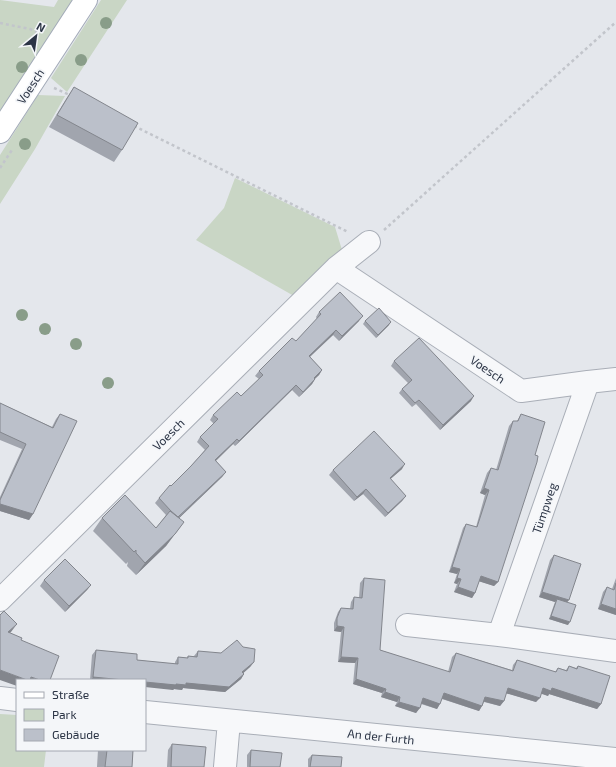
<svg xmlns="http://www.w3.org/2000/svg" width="616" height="767" viewBox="0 0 616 767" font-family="'Exo 2',sans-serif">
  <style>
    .green { fill: #c9d6c5 }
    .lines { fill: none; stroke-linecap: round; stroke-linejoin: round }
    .minor-casing { stroke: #a9aeb7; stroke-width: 24 }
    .major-casing { stroke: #a3abb8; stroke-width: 24 }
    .path { stroke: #c2c5cb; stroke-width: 2.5; stroke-dasharray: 3 3; stroke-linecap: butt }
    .minor { stroke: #f7f8fa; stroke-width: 22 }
    .major { stroke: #fff; stroke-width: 22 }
    .tree { fill: #899d89 }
    .wall { fill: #a1a5ae }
    .shaded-wall { fill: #83868d }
    .building { fill: #bbc0ca; stroke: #83868d }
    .labels { text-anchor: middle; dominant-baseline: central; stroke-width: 3.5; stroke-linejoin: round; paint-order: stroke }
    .street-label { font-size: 12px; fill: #2b3445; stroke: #f4f6f9 }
  </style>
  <rect width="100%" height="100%" fill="#e4e7ec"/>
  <!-- green -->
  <path class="green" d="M0,0L54,7L58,0H73L0,112Z
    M101,0H127L67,92L51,78Z
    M38,95L65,96L35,149L0,204V155Z
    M235,178L335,227L342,250L294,296L196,240L224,208Z
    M0,714L17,715V750H46L44,767H0Z"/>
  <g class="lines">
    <defs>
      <path id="minor" d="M336,268L521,391L588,382L616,379
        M0,600L336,268L369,242
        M407,625L499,635L616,651
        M499,635L588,382
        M0,698L17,700
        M145,712L616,759
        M225,767L229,721"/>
      <path id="major" d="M0,132L86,0"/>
    </defs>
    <!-- minor casing -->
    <use href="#minor" class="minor-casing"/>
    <!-- major casing -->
    <use href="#major" class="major-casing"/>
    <!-- path -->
    <path class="path" d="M0,23L30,29L40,33
      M54,88L72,96
      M134,126L348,232
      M0,168L12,150
      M384,230L616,22"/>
    <!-- minor -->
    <use href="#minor" class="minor"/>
    <!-- major -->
    <use href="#major" class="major"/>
  </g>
  <!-- trees -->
  <g class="tree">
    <circle cx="106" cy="23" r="6"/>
    <circle cx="81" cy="60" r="6"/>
    <circle cx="22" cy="67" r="6"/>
    <circle cx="25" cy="144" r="6"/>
    <circle cx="22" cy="315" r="6"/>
    <circle cx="45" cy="329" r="6"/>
    <circle cx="76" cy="344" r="6"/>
    <circle cx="108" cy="383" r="6"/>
  </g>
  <!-- wall -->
  <path class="wall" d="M74,87L122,150L114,162L49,127L66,99Z
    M319,312L359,321L339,341L333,335L310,357L322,370L319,375L315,379L312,384L299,397L292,390L235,446L233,444L216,461L226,472L222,477L179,518L175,534L166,546L136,575L127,566L128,562L126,564L93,531L102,518L156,528L166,515L155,503L159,498L191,466L205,450L197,442L200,437L214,424L210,420L213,415L241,396L259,379L255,376L259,371L296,341L317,319L316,317Z
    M365,321L389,325L376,338L363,324Z
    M394,361L471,401L440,430L416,404L412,407L399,393L402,389L408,383L391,366Z
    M0,403L52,427L56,419L60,414L33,514L29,520L0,511V497L22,449L0,440Z
    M521,414L535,455L498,582L494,586L479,581L475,593L472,598L454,592L457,584L454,583L457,574L449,572L463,528L466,524L476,527L485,495L480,493L487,473L491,468L496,470L509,426L513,421H517Z
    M402,469L390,479L406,496L402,501L385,517L363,494L354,501L329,475L333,470Z
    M554,555L567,602L568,625L549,619L555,602L539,597L550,560Z
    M364,578L380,650L448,672L452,657L456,653L512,670L513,665L517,660L555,672L558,668L566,670L569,666L576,668L578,666L601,704L597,709L549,694L548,696L541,693L536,702L506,693L504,701L500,706L484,702L482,706L479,711L442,699L437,709L421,704L416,713L395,706L397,702L381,697L382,693L353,684L355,663L338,662L341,632L334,631V623L338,612L341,608L350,609L351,602L354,597L359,598L360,583Z
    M616,578V615L598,609L603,592L607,587L612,589Z
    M44,580L91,585L87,590L65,612L40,586Z
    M96,650L137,660L175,664V662L178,657L187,658L188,656H194L198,651L254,662L250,667L243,673L244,674L241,679L225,692L183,688L182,690L174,689L173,690L145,680H90L92,655Z
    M172,744L204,767H167L168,750Z
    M98,750H133L132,767H97Z
    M251,750L280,767H247V755Z
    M312,755L341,767H308V759Z"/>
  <!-- shaded-wall -->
  <path class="shaded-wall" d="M363,316L359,321L339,341L342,336Z
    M391,322L389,325L376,338L378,335Z
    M336,330L333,335L305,361L309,356Z
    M322,370L319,375L310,383L314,378Z
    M315,379L312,384L299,397L303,392Z
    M296,385L292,390L235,446L239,441Z
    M474,396L471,401L440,430L443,425Z
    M237,439L233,444L211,465L215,460Z
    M405,464L402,469L386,483L390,478Z
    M226,472L222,477L174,523L178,518Z
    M484,488L489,490L485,495L480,493Z
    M366,489L363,494L354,501L357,497Z
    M406,496L402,501L385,517L388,513Z
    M0,504L33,514L29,520L0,511Z
    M184,522L166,546L136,575L145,563Z
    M452,567L460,569L457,574L449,572Z
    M481,576L498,582L494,586L478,581Z
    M457,578L461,579L457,584L454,583Z
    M91,585L87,590L65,612L69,606Z
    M458,587L475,593L472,598L454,592Z
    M542,592L569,600L565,605L557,599L555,602L539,597Z
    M601,604L616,609V615L598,609Z
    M551,616L570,622L568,625L549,619Z
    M17,624L11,632L2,640L8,632Z
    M337,626L344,627L341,632L334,631Z
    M341,657L358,658L355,663L338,662Z
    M254,662L250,667L239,677L242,672Z
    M0,670L27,680H17V686L0,680Z
    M244,674L241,679L225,692L183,688L182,690L174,689L173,690L145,687V682L176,684Z
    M31,677L40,680H29Z
    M93,677L124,680H91Z
    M356,679L386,689L382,693L353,684Z
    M508,688L540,698L536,702L505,693Z
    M543,688H552L601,704L597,709L549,694L548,696L539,693Z
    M385,692L400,697L397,702L381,697Z
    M444,693L482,706L479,711L440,698Z
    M485,697L504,701L500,706L482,701Z
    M423,698L440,704L437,709L420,703Z
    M399,702L420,708L416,713L395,706Z"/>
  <!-- building -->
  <path class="building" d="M74,87L138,123L122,150L57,115Z
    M340,292L363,316L342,336L336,330L309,356L322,370L314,378L315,379L303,392L296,385L239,441L237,439L215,460L226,472L178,517L171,511L159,498L170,485L171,486L191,466L209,446L200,437L218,419L213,415L237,392L241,396L263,375L259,371L292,338L296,341L321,314L319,312Z
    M379,308L391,322L378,335L365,321Z
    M419,338L474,396L443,425L419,400L415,403L402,389L412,380L394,361Z
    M0,403L53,428L60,414L77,421L33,514L0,504V500L26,444L0,432Z
    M521,414L545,422L535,455L538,456L537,462L498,582L481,576L475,593L458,587L461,579L457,578L460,569L452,567L466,524L477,527L489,490L484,488L491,468L498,470L513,421H518Z
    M374,431L405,464L390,478L406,496L388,513L366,489L357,497L333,470Z
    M125,495L156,528L170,511L184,522L175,534L145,563L136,553V550L134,552L102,518Z
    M554,555L581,564L569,600L542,592Z
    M65,559L91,585L69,606L44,580Z
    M364,578L385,580L380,650L450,672L456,653L513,671L517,660L556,672L558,668L567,671L569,666L577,669L578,666L610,676L601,704L552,688L551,691L543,688L540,698L508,688L504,701L485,697L482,706L444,693L440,704L423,698L420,708L399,702L400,697L385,692L386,689L356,679L358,658L341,657L344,627L337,626V618L341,608L353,609L354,597L362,598Z
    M616,583V609L601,604L607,587L614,590Z
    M557,599L576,605L570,622L551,616Z
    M4,611L17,624L8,632L22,638L21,640L59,656L50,680H40L31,677L30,680H27L0,670V615Z
    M237,640L243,647L255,649L254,662L242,672L244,674L229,687L186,683V685L176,684V685L145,682V680H124L93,677L96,650L137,654V660L178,664V657L188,658V656L197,657L198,651L221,653Z
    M172,744L206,747L204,767H171Z
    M107,750H133L132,767H105Z
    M251,750L282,753L280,767H250Z
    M312,755L342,757L341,767H310Z"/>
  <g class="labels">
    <!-- street labels -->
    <g class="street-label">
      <text transform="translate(30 86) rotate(-57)">Voesch</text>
      <text transform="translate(488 369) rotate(34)">Voesch</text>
      <text transform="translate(168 434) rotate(-45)">Voesch</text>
      <text transform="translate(544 508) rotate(-71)">Tümpweg</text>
      <text transform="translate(381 736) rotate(6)">An der Furth</text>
    </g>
  </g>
  <!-- legend -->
  <rect x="16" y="679" width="130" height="72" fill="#f4f6f9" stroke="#a4a8b1"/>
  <rect x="24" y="692" width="20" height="6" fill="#ffffff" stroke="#a4a8b1"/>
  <text x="52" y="699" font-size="12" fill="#2b3445">Straße</text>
  <rect x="24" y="709" width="20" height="12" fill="#c9d6c5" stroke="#a4a8b1"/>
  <text x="52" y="719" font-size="12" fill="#2b3445">Park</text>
  <rect x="24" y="729" width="20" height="12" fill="#bbc0ca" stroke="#a4a8b1"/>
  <text x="52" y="739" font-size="12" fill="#2b3445">Gebäude</text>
  <!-- north arrow -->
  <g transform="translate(36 36) rotate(29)" stroke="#f4f6f9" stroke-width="3" paint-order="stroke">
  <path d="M0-3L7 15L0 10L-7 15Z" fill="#2b3445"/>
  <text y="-6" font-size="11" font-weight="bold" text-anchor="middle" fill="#2b3445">N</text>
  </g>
</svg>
